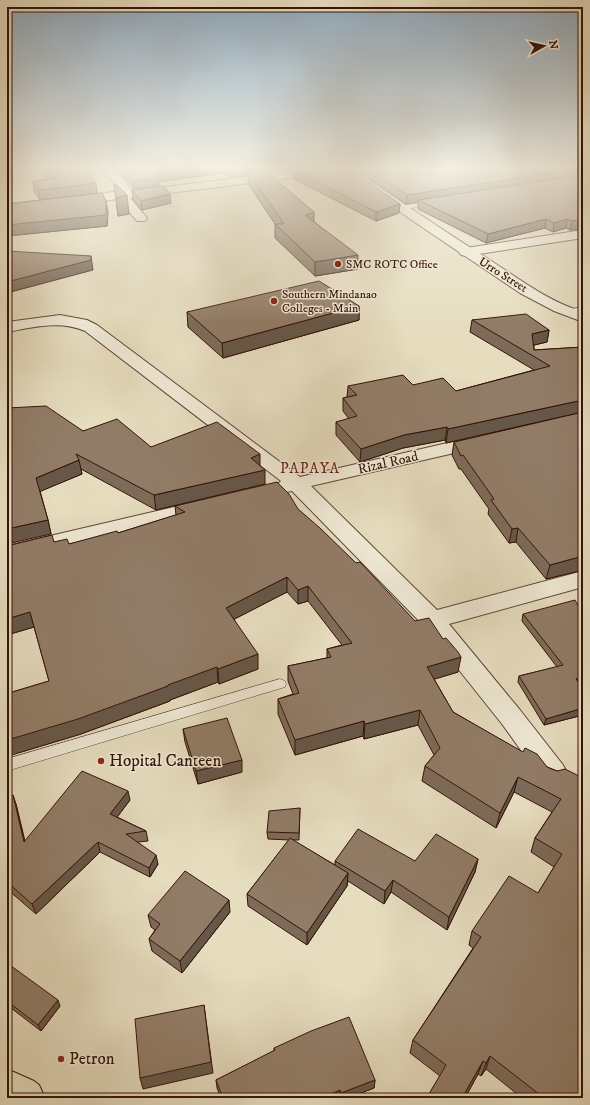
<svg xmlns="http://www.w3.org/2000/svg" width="590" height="1105" viewBox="0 0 590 1105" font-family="'IM FELL DW Pica',serif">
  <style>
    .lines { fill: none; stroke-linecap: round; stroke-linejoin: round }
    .service-casing { stroke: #604635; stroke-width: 1 }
    .minor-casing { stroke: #604635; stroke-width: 2 }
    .tertiary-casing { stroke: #604635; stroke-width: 2 }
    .primary-casing { stroke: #341307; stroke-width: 2 }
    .path { stroke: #341307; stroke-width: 1.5; stroke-dasharray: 1.5 1; stroke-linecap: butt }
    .service { fill: #efe9d5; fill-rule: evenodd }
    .minor { fill: #efe9d5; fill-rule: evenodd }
    .tertiary { fill: #efe9d5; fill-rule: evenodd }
    .primary { fill: #e6ddbf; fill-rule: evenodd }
    .wall { fill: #7d6b59; stroke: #341307 }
    .shaded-wall { fill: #665748; stroke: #341307 }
    .building { fill: #917c67; stroke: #341307 }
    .poi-dot { fill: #8f2418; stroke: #efe9d5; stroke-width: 1.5 }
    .labels { text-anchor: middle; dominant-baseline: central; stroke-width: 3; stroke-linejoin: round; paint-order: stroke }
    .far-poi-label { font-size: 12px; fill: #341307; stroke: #efe9d5; text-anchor: start }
    .far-street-label { font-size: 12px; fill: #341307; stroke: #efe9d5 }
    .street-label { font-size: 14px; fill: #341307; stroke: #efe9d5 }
    .neighbourhood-label { font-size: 15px; letter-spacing: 1px; fill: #7a1f14; stroke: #efe9d5 }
    .near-poi-label { font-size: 17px; fill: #341307; stroke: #efe9d5; text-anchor: start }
  </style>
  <rect width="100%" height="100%" fill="#e6ddbf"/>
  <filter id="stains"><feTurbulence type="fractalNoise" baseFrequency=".005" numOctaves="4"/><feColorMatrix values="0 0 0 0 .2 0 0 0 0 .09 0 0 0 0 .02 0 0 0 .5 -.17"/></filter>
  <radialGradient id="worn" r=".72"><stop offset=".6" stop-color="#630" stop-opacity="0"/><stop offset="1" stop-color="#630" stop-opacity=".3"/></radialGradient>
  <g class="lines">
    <defs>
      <path id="service" d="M432,201L435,203L434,204L401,210L398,208L401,206Z
        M583,307V311L565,314L561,312L565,310Z
        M280,679L285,681L286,684L285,687L7,771V759Z"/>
      <path id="minor" d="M102,168H114L132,191L319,168H352L346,171L130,198L147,218L145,221H137L118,199L76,205L72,204L70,201L72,198L76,197L121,191Z
        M583,230V238L466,256L461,255L459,252L461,249L466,248Z
        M60,315L87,320L97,325L300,477L482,435L489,437L491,441L489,445L311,486L437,610L583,571V587L449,624L520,710L563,765L567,773L563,781L553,785L543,781L502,724L424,626L292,491L286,492L279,490L276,486L281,481L85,331C60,320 34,327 7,332V322Z
        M204,500L211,502L214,506L211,510L7,560V546Z"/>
      <path id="tertiary" d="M338,168H351C398,200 445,232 493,262C522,281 550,302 583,312V322L554,311L520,293L413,221Z"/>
      <path id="primary" d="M7,1069L34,1081L39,1085L45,1098H7Z"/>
    </defs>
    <!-- service casing -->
    <use href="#service" class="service-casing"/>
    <!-- minor casing -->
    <use href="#minor" class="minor-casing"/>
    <!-- tertiary casing -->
    <use href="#tertiary" class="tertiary-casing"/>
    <!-- primary casing -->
    <use href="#primary" class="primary-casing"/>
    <!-- path -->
    <path class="path" d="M7,169L19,168"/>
    <!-- service -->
    <use href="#service" class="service"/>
    <!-- minor -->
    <use href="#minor" class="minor"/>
    <!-- tertiary -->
    <use href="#tertiary" class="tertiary"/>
    <!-- primary -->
    <use href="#primary" class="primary"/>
  </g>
  <!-- wall -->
  <path class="wall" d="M36,168H87L97,193L48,199L106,201L108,212L107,226L7,236V204L40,200L34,191L33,181L48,179Z
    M116,168H256V172L314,212V221L358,269L315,276L275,238V224L249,185L248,175L232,177L222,173L158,182L159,186L134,189Z
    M272,168H307L279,171Z
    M354,168H583V229L570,230L566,228L553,232L545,228L486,243L418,209V202L406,204Z
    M294,170L400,204L399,213L376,221L294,179Z
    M114,184L129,214L118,216Z
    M132,190L171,203L142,210L133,199Z
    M359,306V320L223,358L188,327L187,312Z
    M472,320L549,330L547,342L534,345V350L583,347V412L446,443L445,440L403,448L360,462L336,435V422L349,419L343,411V398L347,397L348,386L413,385L456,391L534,370L470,332Z
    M7,408L83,431L151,447L260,466L265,484L156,510L81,469L82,474L40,491L48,520L51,534Z
    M583,412V570L546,579L516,542L509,543L488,514L489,509L461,469H459L452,455L454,442Z
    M175,506L298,509L458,672L434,679L453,712L547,767L557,771L581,777L583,772V1098H522L486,1069L481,1076L478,1074L465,1098H426L429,1094L440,1076L410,1053L413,1040L473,948L469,945L472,931L538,893L554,867L531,852L535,838L552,812L514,792L496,828L422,781L425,766L434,755L418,725L364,739L363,736L295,755L278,714V699L293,694L288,681V666L327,658V649L342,645L308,601L298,604L287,592L234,619L258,669L219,684L218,682L170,700V701L81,734L18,753L9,693L49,681L34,627L7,635V546L54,542L69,544L118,533L176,515Z
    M523,614L583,681L579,683L583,689V715L544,725L518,682L519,676L557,667L522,621Z
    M183,729L242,772L198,784L185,742Z
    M7,797L16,804L25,841L130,800L117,817L146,831L148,841L138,842L158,864L150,877L100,852L36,914L7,889Z
    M300,808L299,840H292L335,865V861H415L478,859L475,872L447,930L391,892L384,904L348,881L347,886L307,945L248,906L247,894L289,840L268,839L267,832Z
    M230,912L182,973L152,951L149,939L155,930L151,927L148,915Z
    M7,963L60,1006L41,1031L7,1005Z
    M274,1048L375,1080L374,1088L348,1098H221L217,1088L216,1080L274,1051Z"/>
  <!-- shaded-wall -->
  <path class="shaded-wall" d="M197,168H222V173L158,182L159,186L134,189L133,181L155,174Z
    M240,168H256V174L248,172V175L232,177V169Z
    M279,168H307L279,171Z
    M583,168V177L418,200V202L406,204L407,195Z
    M96,183L97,193L40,200L39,190Z
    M170,194L171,203L142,210L141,201Z
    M127,195L129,214L118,216L116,198Z
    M106,201L108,212L107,226L7,236V225Z
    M400,204L399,213L376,221V212Z
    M314,212L313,226L305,215Z
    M546,219L545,228L486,243L488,234Z
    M567,219L566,228L553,232L554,223Z
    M583,220V229L570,230L572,221Z
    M358,255V269L315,276V262Z
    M91,256L93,270L7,293V282Z
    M359,306V320L223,358L222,343Z
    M549,330L547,342L530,346L532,334Z
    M583,400V412L446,443L448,429Z
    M447,427L445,440L403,448L360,462L361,449L404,435Z
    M260,454V468L251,458Z
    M79,460L82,474L39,492L36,478Z
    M265,470V484L156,510L154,495Z
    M48,520L51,534L7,544V529Z
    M518,528L516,542L509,543L512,529Z
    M583,556V570L546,579L550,565Z
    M287,577V592L227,623L226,608Z
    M308,586V601L298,604V590Z
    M30,612L34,627L7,635V619Z
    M258,654V669L219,684L218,669Z
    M461,657L458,672L425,682L427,667Z
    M217,667L218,682L170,700V701L81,734L18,753L7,757V740Z
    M583,676V681L574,685L576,679Z
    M583,708V715L544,725L546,719Z
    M420,710L418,725L364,739L365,724Z
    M364,721L363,736L295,755V740Z
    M242,760V772L198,784L196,771Z
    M518,777L514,792L496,828L500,813Z
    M128,791L130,800L112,824L110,814Z
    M13,795L16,804L27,852L24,842Z
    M98,842L100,852L36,914L32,904Z
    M156,855L158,864L150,877L149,868Z
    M478,859L475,872L447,930L449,917Z
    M348,873L347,886L307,945V933Z
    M393,880L391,892L384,904L385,891Z
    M229,900L230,912L182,973L180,961Z
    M58,1000L60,1006L41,1031L38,1025Z
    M204,1005L213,1073L143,1089L140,1078Z
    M490,1056L486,1069L481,1076L486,1063Z
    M483,1061L478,1074L465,1098H462Z
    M375,1080L374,1088L348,1098H341V1093Z
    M340,1090V1098H322Z"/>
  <!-- building -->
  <path class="building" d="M44,168H87L96,183L39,190L33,181L55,178Z
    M122,168H197L155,174L158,178L133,181Z
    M314,168H348L400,204L376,212L294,170Z
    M367,168H583L407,195Z
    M265,170L314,212L305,215L358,255L315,262L275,224H284L248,172Z
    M583,175V220L572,221L567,219L554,223L546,219L488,234L418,200Z
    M114,184H116L127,195L116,198Z
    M164,186L170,194L141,201L132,190Z
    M102,193L106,201V215L7,225V204Z
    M7,251L91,256V260L7,282Z
    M319,281L359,306L222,343L187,312Z
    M526,314L549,330L532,334L534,350L583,347V400L448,429L447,427L404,435L361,449L336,422L357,416L343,398L357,395L348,386L403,375L413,385L443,378L456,391L550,366L472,320Z
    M46,406L83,431L117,419L151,447L217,422L260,454L251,458L265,470L154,495L76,454L79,460L36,478L48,520L7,529V408Z
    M583,412V556L550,565L518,528L512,529L491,500L494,499L463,455L461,456L454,442Z
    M277,482L289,494L298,509L320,528L356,563L360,562L415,621L429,618L443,639L446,638L458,652L461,657L427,667L453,712L523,752L525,748L537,754L547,767L557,771L565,769L583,778V1098H544L490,1056L486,1063L483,1061L462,1098H426L429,1094L446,1065L413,1040L481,937L472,931L509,876L538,893L562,854L535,838L561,799L518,777L500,813L425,766L440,748L420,710L365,724L364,721L295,740L278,699L299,693L288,666L331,657L327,649L352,643L308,586L298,590L287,577L226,608L258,654L218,669L217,667L168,685V686L78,719L14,738L7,740V689L9,693L49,681L30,612L7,619V546L52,535L54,542L67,539L69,544L117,531L118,533L185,512L175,506Z
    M575,600L582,613L583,612V676L576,679L583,689V708L546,719L519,676L563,665L523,614Z
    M227,718L242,760L196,771L183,729Z
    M82,771L128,791L110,814L146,831L126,834L156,855L149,868L98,842L32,904L7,882V797L13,795L24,842Z
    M300,808L299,833L267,832L269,811Z
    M358,829L415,861L436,834L478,859L449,917L393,880L385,891L335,861Z
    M290,838L348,873L307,933L247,894Z
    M185,871L229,900L180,961L149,939L160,924L148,915Z
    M7,963L58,1000L38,1025L7,1001Z
    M204,1005L211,1062L140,1078L135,1019Z
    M349,1017L375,1080L341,1093L340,1090L322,1098H223L216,1080L275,1050L274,1048L311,1031Z"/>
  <!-- sky -->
  <linearGradient id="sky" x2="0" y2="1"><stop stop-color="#8fa9be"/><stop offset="0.52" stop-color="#f4f0e2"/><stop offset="1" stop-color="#f4f0e2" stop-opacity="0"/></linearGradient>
  <rect width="590" height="323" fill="url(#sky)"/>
  <!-- markers -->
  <g class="poi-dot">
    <circle cx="338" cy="264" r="4"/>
    <circle cx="274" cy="301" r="4"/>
    <circle cx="101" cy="761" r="4"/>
    <circle cx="61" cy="1059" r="4"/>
  </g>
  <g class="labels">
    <!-- far-poi labels -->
    <g class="far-poi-label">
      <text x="346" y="264">SMC ROTC Office</text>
      <text x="282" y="294">Southern Mindanao<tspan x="282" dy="14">Colleges - Main</tspan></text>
    </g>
    <!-- far-street labels -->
    <g class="far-street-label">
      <text transform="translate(503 275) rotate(32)">Urro Street</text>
    </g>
    <!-- street labels -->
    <g class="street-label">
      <text transform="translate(388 463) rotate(-13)">Rizal Road</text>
    </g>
    <!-- neighbourhood labels -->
    <g class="neighbourhood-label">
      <text x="310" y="468">PAPAYA</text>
    </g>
    <!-- near-poi labels -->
    <g class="near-poi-label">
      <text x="109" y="761">Hopital Canteen</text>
      <text x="69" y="1059">Petron</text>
    </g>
  </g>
  <!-- margin -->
  <rect width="590" height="1105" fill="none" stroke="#e6ddbf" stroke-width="24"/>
  <rect x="8" y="8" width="574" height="1089" fill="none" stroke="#341307" stroke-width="2"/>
  <rect x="12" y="12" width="566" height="1081" fill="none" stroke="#341307"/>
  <!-- north arrow -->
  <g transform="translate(544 46) rotate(82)" stroke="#efe9d5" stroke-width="3" paint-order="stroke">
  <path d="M0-3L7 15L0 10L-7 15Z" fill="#341307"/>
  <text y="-6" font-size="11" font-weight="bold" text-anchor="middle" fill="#341307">N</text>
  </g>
  <rect width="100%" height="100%" filter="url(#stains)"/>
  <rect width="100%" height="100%" fill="url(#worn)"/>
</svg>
